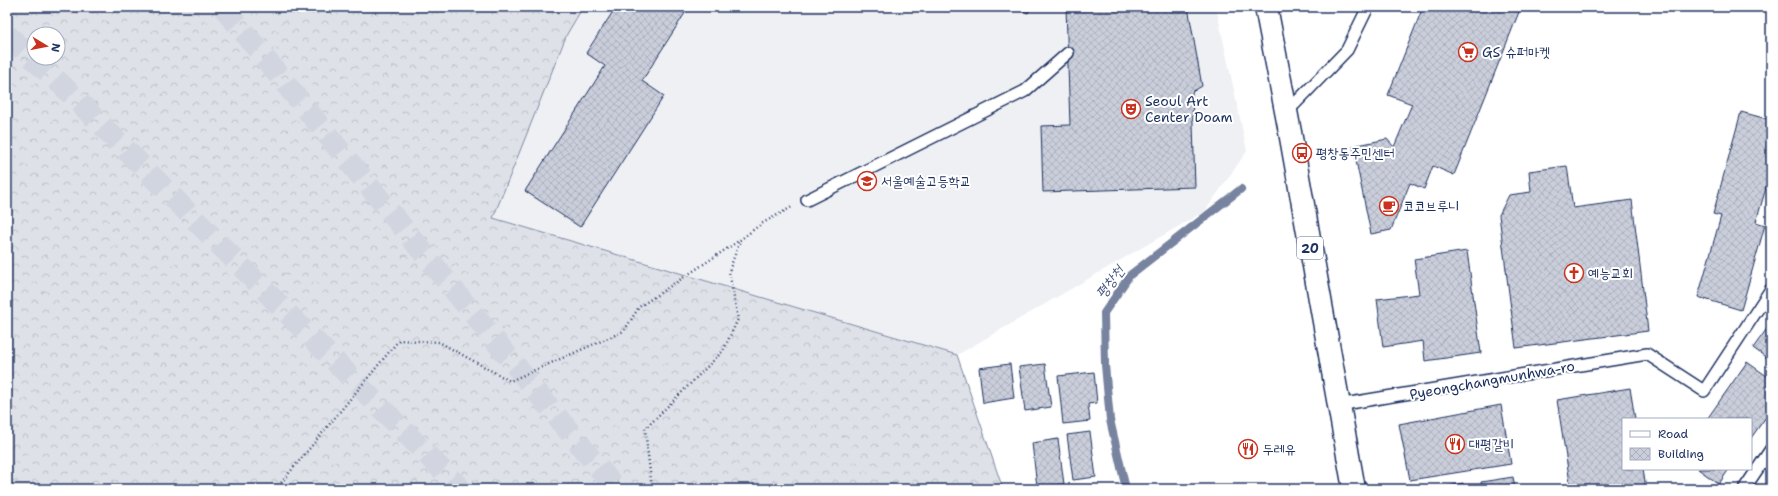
<svg xmlns="http://www.w3.org/2000/svg" width="1778" height="496" viewBox="0 0 1778 496" font-family="'Shantell Sans','Poor Story',sans-serif">
  <style>
    .built { fill: #eff0f4 }
    .forest { fill: url(#forest-crowns); stroke: #7c88a2; fill-rule: evenodd }
    .lines { fill: none; stroke-linecap: round; stroke-linejoin: round }
    .stream { stroke: #77839f; stroke-width: 8 }
    .building { fill: url(#building-cross-hatch); stroke: #1b2f5e }
    .highway-tunnel { stroke: #d1d5df; stroke-width: 22; stroke-dasharray: 22 11; stroke-linecap: butt }
    .lane-casing { stroke: #1b2f5e; stroke-width: 14 }
    .primary-casing { stroke: #1b2f5e; stroke-width: 25 }
    .path { stroke: #1b2f5e; stroke-width: 2.5; stroke-dasharray: 1 3; stroke-linecap: butt }
    .lane { stroke: #fff; stroke-width: 11 }
    .primary { stroke: #fff; stroke-width: 22 }
    .labels { text-anchor: middle; dominant-baseline: central; stroke-width: 4; stroke-linejoin: round; paint-order: stroke }
    .shield { fill: #fff; stroke: #5f6d8e; stroke-width: 1 }
    .shield-label { font-size: 13px; font-weight: bold; fill: #1b2f5e }
    .poi-label { font-size: 14px; fill: #1b2f5e; stroke: #fff; text-anchor: start }
    .street-label { font-size: 14px; fill: #1b2f5e; stroke: #fff }
    .water-label { font-size: 15px; font-style: italic; fill: #49597e; stroke: #fff }
  </style>
  <defs>
    <pattern id="forest-crowns" width="20" height="18" patternUnits="userSpaceOnUse"><rect width="20" height="18" fill="#dee1e7"/><path d="M2 6a3 3 0 1 1 6 0M12 15a3 3 0 1 1 6 0" fill="none" stroke="#bec1c9"/></pattern>
    <pattern id="building-cross-hatch" width="8" height="8" patternUnits="userSpaceOnUse"><rect width="8" height="8" fill="#caceda"/><path d="M0 0l8 8M0 8l8-8" fill="none" stroke="#adb1be"/></pattern>
  </defs>
  <rect width="100%" height="100%" fill="#fff"/>
  <filter id="ink" filterUnits="userSpaceOnUse"><feTurbulence type="fractalNoise" baseFrequency=".025" numOctaves="2"/><feDisplacementMap in="SourceGraphic" scale="8" xChannelSelector="R" yChannelSelector="G"/><feConvolveMatrix kernelMatrix="1 2 1 2 8 2 1 2 1" color-interpolation-filters="sRGB"/></filter>
  <g filter="url(#ink)">
    <!-- built -->
    <path class="built" d="M583,7H1216L1247,151L1205,211L957,355L493,218L567,34Z"/>
    <!-- forest -->
    <path class="forest" d="M7,7H583L567,34L493,218L957,355L1003,489H7ZM34,34H58V58H34Z"/>
    <g class="lines">
      <!-- stream -->
      <path class="stream" d="M1126,489L1110,420L1105,365L1104,313L1130,275L1241,189"/>
    </g>
    <!-- building -->
    <path class="building" d="M616,7H676L685,13L642,81L664,96L580,227L525,191L605,66L586,53Z
      M1015,7H1031L1028,13Z
      M1066,7H1188L1202,86L1192,92L1195,187L1043,192L1041,126L1070,125Z
      M1423,7H1521L1454,175L1433,166L1424,189L1410,183L1391,230L1371,234L1353,146L1387,139L1394,147L1412,104L1388,95Z
      M1741,112L1771,120V171L1756,222L1765,225L1741,310L1698,297L1721,216L1713,214Z
      M1567,166L1573,208L1632,200L1648,331L1516,348L1499,215L1509,195L1531,192L1529,171Z
      M1467,251L1481,353L1425,361L1423,341L1383,347L1377,299L1419,294L1414,259Z
      M1771,323V361L1753,348Z
      M1747,362L1771,379V410L1751,438V419H1707Z
      M1010,364L1014,398L983,403L979,368Z
      M1045,364L1051,407L1025,411L1019,367Z
      M1094,372L1097,403L1088,404L1090,421L1063,424L1058,376Z
      M1630,388L1635,419H1623V469H1643L1646,489H1571L1557,400Z
      M1501,405L1511,464L1410,480L1399,424Z
      M1090,432L1096,477L1073,480L1067,435Z
      M1058,439L1064,484L1037,487L1032,443Z
      M1698,469H1729L1719,484Z
      M1513,477L1515,489H1482L1481,482Z
      M1463,483L1464,489H1434Z"/>
    <g class="lines">
      <!-- highway-tunnel -->
      <path class="highway-tunnel" d="M223,7L616,489
        M7,35L62,85L461,489"/>
      <defs>
        <path id="lane" d="M1286,113L1347,50L1368,7
          M807,200L1025,91L1068,53
          M1338,405L1647,354L1704,391L1771,289
          M1744,489L1771,449"/>
        <path id="primary" d="M1266,7L1290,132L1354,489"/>
      </defs>
      <!-- lane casing -->
      <use href="#lane" class="lane-casing"/>
      <!-- primary casing -->
      <use href="#primary" class="primary-casing"/>
      <!-- path -->
      <path class="path" d="M276,489L399,340L439,342L510,381L624,331L639,307L740,240L761,224L792,207
        M652,489L645,429L723,351L738,319L729,271L740,241"/>
      <!-- lane -->
      <use href="#lane" class="lane"/>
      <!-- primary -->
      <use href="#primary" class="primary"/>
    </g>
  </g>
  <!-- icons -->
  <defs>
    <symbol id="supermarket-ring" viewBox="-11 -11 22 22"><circle r="9.5" fill="#fff" stroke="#c8321e" stroke-width="1.5"/><path d="M-6-5.5h2.5l.6 2H6L4.5 2H-2.5L-4.4-4H-6ZM-1.5 3.2a1.3 1.3 0 1 0 .1 0ZM3 3.2a1.3 1.3 0 1 0 .1 0Z" fill="#c8321e"/></symbol>
    <symbol id="theatre-ring" viewBox="-11 -11 22 22"><circle r="9.5" fill="#fff" stroke="#c8321e" stroke-width="1.5"/><path d="M-5-5.5Q0-4 5-5.5V0Q5 5 0 6Q-5 5-5 0ZM-3.3-2.5H-1v1.5H-3.3ZM1-2.5H3.3v1.5H1ZM-2.8 1Q0 5.5 2.8 1Z" fill="#c8321e"/></symbol>
    <symbol id="bus-ring" viewBox="-11 -11 22 22"><circle r="9.5" fill="#fff" stroke="#c8321e" stroke-width="1.5"/><path d="M-5-6H5V4H4V6H2V4H-2V6H-4V4H-5ZM-3.5-4V0h7V-4ZM-3.5 1.2v1.5H-2V1.2ZM2 1.2v1.5H3.5V1.2Z" fill="#c8321e"/></symbol>
    <symbol id="school-ring" viewBox="-11 -11 22 22"><circle r="9.5" fill="#fff" stroke="#c8321e" stroke-width="1.5"/><path d="M0-5L7-2L0 1L-7-2ZM-4 1L0 2.5L4 1V4Q0 6-4 4Z" fill="#c8321e"/></symbol>
    <symbol id="cafe-ring" viewBox="-11 -11 22 22"><circle r="9.5" fill="#fff" stroke="#c8321e" stroke-width="1.5"/><path d="M-5.5-4.5H6V0H3Q3 3.5 0 3.5H-2.5Q-5.5 3.5-5.5 0ZM3-3.2v2h1.7v-2ZM-6 4.5H4V6H-6Z" fill="#c8321e"/></symbol>
    <symbol id="church-ring" viewBox="-11 -11 22 22"><circle r="9.5" fill="#fff" stroke="#c8321e" stroke-width="1.5"/><path d="M-1.2-6h2.4v3.5h3.3v2.4h-3.3V6h-2.4V-.1h-3.3v-2.4h3.3Z" fill="#c8321e"/></symbol>
    <symbol id="restaurant-ring" viewBox="-11 -11 22 22"><circle r="9.5" fill="#fff" stroke="#c8321e" stroke-width="1.5"/><path d="M-5-6h1v4h1v-4h1v4h1v-4h1v5L-1.5 .5V6h-2V.5L-5-1ZM5-6V6H3V1.5H1.5Q1.5-4 5-6Z" fill="#c8321e"/></symbol>
  </defs>
  <g fill-rule="evenodd">
    <use href="#supermarket-ring" x="1457" y="41" width="22" height="22"/>
    <use href="#theatre-ring" x="1120" y="98" width="22" height="22"/>
    <use href="#bus-ring" x="1291" y="142" width="22" height="22"/>
    <use href="#school-ring" x="856" y="170" width="22" height="22"/>
    <use href="#cafe-ring" x="1378" y="195" width="22" height="22"/>
    <use href="#church-ring" x="1563" y="262" width="22" height="22"/>
    <use href="#restaurant-ring" x="1444" y="433" width="22" height="22"/>
    <use href="#restaurant-ring" x="1237" y="438" width="22" height="22"/>
  </g>
  <g class="labels">
    <!-- shield labels -->
    <rect class="shield" x="1297" y="237" width="26" height="22" rx="3"/>
    <g class="shield-label">
      <text x="1310" y="248">20</text>
    </g>
    <!-- poi labels -->
    <g class="poi-label">
      <text x="1482" y="52">GS 슈퍼마켓</text>
      <text x="1145" y="101">Seoul Art<tspan x="1145" dy="16">Center Doam</tspan></text>
      <text x="1316" y="153">평창동주민센터</text>
      <text x="881" y="181">서울예술고등학교</text>
      <text x="1403" y="206">코코브루니</text>
      <text x="1588" y="273">예능교회</text>
      <text x="1469" y="444">대평갈비</text>
      <text x="1262" y="449">두레유</text>
    </g>
    <!-- street labels -->
    <g class="street-label">
      <text transform="translate(1492 380) rotate(-10)">Pyeongchangmunhwa-ro</text>
    </g>
    <!-- water labels -->
    <g class="water-label">
      <text transform="translate(1110 282) rotate(-53)">평창천</text>
    </g>
  </g>
  <!-- margin -->
  <rect width="1778" height="496" fill="none" stroke="#fff" stroke-width="24"/>
  <rect x="12" y="12" width="1754" height="472" fill="none" stroke="#1b2f5e" stroke-width="1.5" filter="url(#ink)"/>
  <!-- legend -->
  <rect x="1622" y="418" width="130" height="52" fill="#ffffff" stroke="#a4acbf"/>
  <rect x="1630" y="431" width="20" height="6" fill="#ffffff" stroke="#a4acbf"/>
  <text x="1658" y="438" font-size="12" fill="#1b2f5e">Road</text>
  <rect x="1630" y="448" width="20" height="12" fill="url(#building-cross-hatch)" stroke="#a4acbf"/>
  <text x="1658" y="458" font-size="12" fill="#1b2f5e">Building</text>
  <!-- north arrow -->
  <g transform="translate(46 46) rotate(100)"><circle r="19" fill="#ffffff" stroke="#a4acbf"/>
  <path d="M0-3L7 15L0 10L-7 15Z" fill="#c8321e"/>
  <text y="-6" font-size="11" font-weight="bold" text-anchor="middle" fill="#1b2f5e">N</text>
  </g>
</svg>
